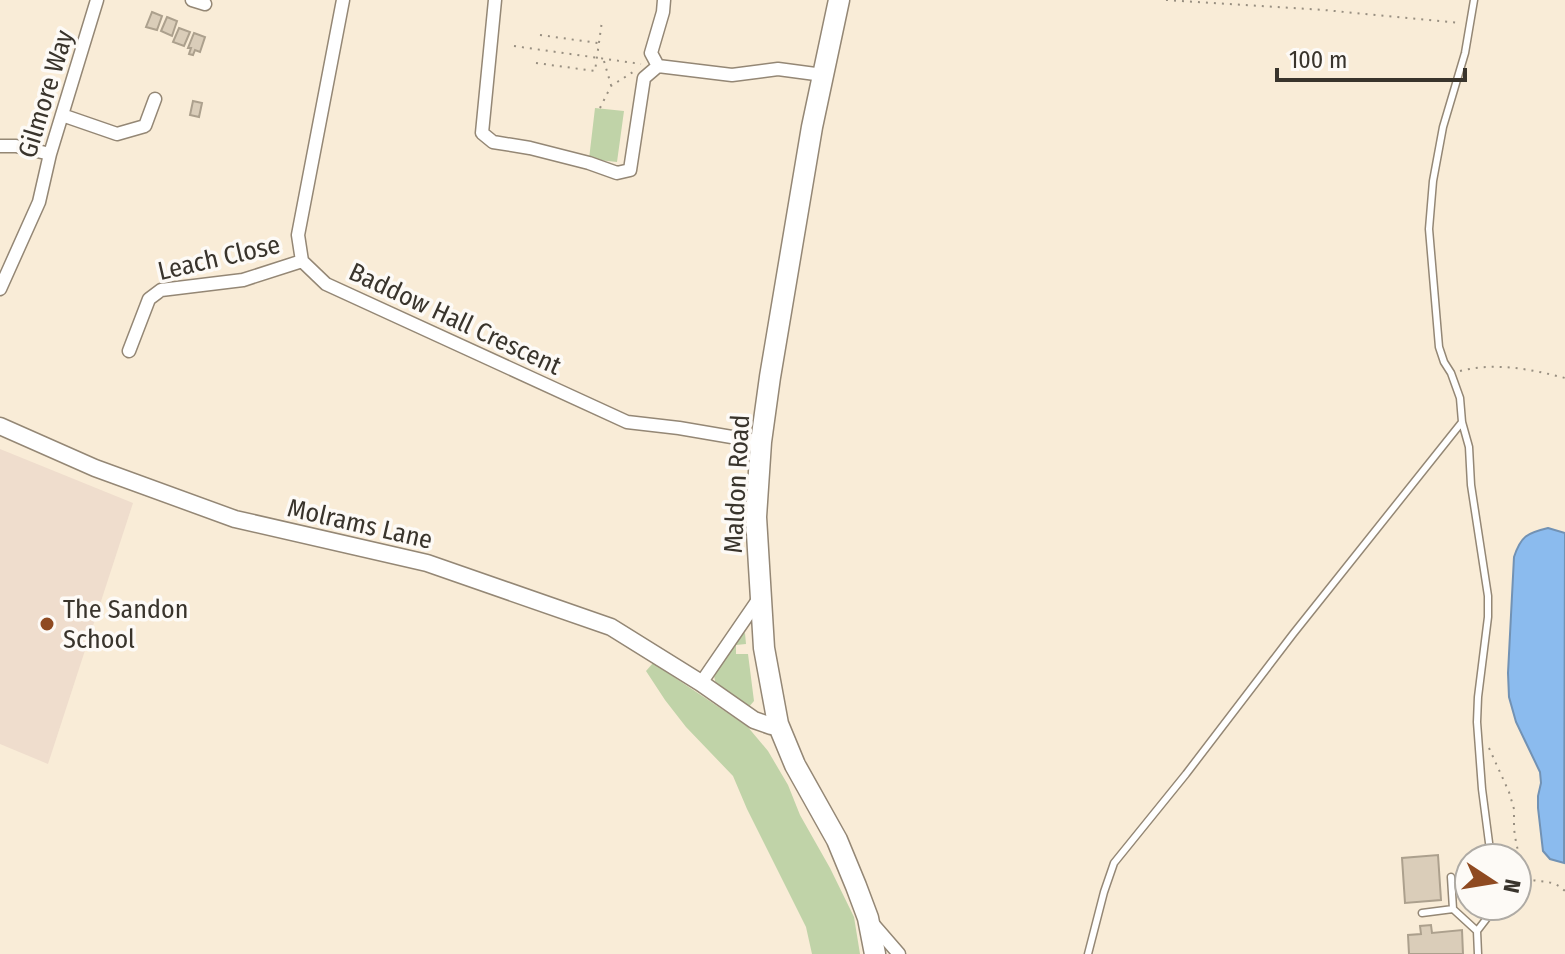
<svg xmlns="http://www.w3.org/2000/svg" width="1565" height="954" viewBox="0 0 1565 954" font-family="'Fira Sans Condensed',sans-serif">
  <style>
    .education { fill: #efddcd }
    .green { fill: #c0d3a8 }
    .water { fill: #8bbbee; stroke: #7292b4; stroke-width: 2 }
    .building { fill: #dacdb9; stroke: #aca08d; stroke-width: 2 }
    .lines { fill: none; stroke-linecap: round; stroke-linejoin: round }
    .service-casing { stroke: #948775; stroke-width: 9 }
    .minor-casing { stroke: #948775; stroke-width: 15 }
    .tertiary-casing { stroke: #948775; stroke-width: 19 }
    .primary-casing { stroke: #948775; stroke-width: 23 }
    .path { stroke: #988f81; stroke-width: 2; stroke-dasharray: 2 6; stroke-linecap: butt }
    .service { stroke: #fff; stroke-width: 6 }
    .minor { stroke: #fff; stroke-width: 12 }
    .tertiary { stroke: #fff; stroke-width: 16 }
    .primary { stroke: #fff; stroke-width: 20 }
    .poi-dot { fill: #8f4a21; stroke: #fdfaf6; stroke-width: 3 }
    .labels { text-anchor: middle; dominant-baseline: central; stroke-width: 7; stroke-linejoin: round; paint-order: stroke }
    .street-label { font-size: 26px; fill: #39342c; stroke: #fdfaf6 }
    .poi-label { font-size: 26px; fill: #39342c; stroke: #fdfaf6; text-anchor: start }
  </style>
  <rect width="100%" height="100%" fill="#f9ecd7"/>
  <!-- education -->
  <path class="education" d="M0,449L133,503L48,764L0,744Z"/>
  <!-- green -->
  <path class="green" d="M595,108L624,111L617,162L589,159Z
    M745,633L746,644L736,645V654H748L754,701L748,708L716,685L714,676L742,634Z
    M653,663L747,726L768,751L788,785L800,815L830,868L854,917L860,954H812L806,927L747,809L733,776L686,727L665,700L646,671Z"/>
  <!-- water -->
  <path class="water" d="M1548,528L1565,533L1564,863L1550,859L1543,851L1538,808V796L1541,783L1540,772L1516,722L1509,697L1508,673L1514,557C1521,536 1527,533 1548,528Z"/>
  <!-- building -->
  <path class="building" d="M152,12L162,16L157,30L146,27Z
    M167,17L177,21L172,36L161,31Z
    M179,28L190,32L184,46L173,42Z
    M194,33L205,37L200,52L195,50L193,55L189,54L191,48H188Z
    M193,101L202,103L199,117L190,115Z
    M1438,855L1441,900L1405,903L1402,858Z
    M1431,925L1432,933L1462,930L1463,954H1409L1408,935L1421,934L1420,926Z"/>
  <g class="lines">
    <defs>
      <path id="service" d="M1474,0L1465,53L1443,127L1433,181L1429,229L1439,347L1444,362L1451,373L1460,398L1462,422L1469,447L1471,485L1488,596V617L1478,697L1477,722L1482,789L1491,858
        M1451,877L1453,909
        M1422,913L1453,909L1477,931
        M1088,954L1104,892L1114,863L1186,774L1293,634L1462,422
        M1478,954L1477,931L1487,918L1489,906"/>
      <path id="minor" d="M192,0L205,4
        M343,0L298,235L302,261L326,284L627,422L679,428L761,442
        M495,0L482,133L493,142L530,148L589,163L617,173L630,170L644,78L658,66L732,75L778,69L823,75
        M658,66L651,53L663,12L664,0
        M62,115L117,134L145,126L155,99
        M0,146H16L50,154
        M0,289L39,202L50,154L97,0
        M129,351L149,299L161,290L243,280L302,261
        M701,683L760,597
        M873,924L899,954"/>
      <path id="tertiary" d="M0,426L95,468L235,519L427,563L611,627L701,683L754,720L771,726L778,724"/>
      <path id="primary" d="M839,0L812,127L770,377L761,442L756,517L764,648L778,724L795,765L837,840L856,886L868,918L875,954"/>
    </defs>
    <!-- service casing -->
    <use href="#service" class="service-casing"/>
    <!-- minor casing -->
    <use href="#minor" class="minor-casing"/>
    <!-- tertiary casing -->
    <use href="#tertiary" class="tertiary-casing"/>
    <!-- primary casing -->
    <use href="#primary" class="primary-casing"/>
    <!-- path -->
    <path class="path" d="M1166,0L1324,10L1460,23
      M540,35L598,43
      M514,46L641,64
      M604,61L611,85
      M536,63L595,71L602,21
      M600,108L611,86L633,72
      M1460,371C1496,362 1530,369 1565,378
      M1489,748L1509,792L1514,809V829L1516,842L1522,869L1528,879C1542,883 1553,879 1565,891"/>
    <!-- service -->
    <use href="#service" class="service"/>
    <!-- minor -->
    <use href="#minor" class="minor"/>
    <!-- tertiary -->
    <use href="#tertiary" class="tertiary"/>
    <!-- primary -->
    <use href="#primary" class="primary"/>
  </g>
  <!-- markers -->
  <circle class="poi-dot" cx="47" cy="624" r="8"/>
  <g class="labels">
    <!-- street labels -->
    <g class="street-label">
      <text transform="translate(46 94) rotate(-73)">Gilmore Way</text>
      <text transform="translate(219 258) rotate(-13)">Leach Close</text>
      <text transform="translate(455 319) rotate(25)">Baddow Hall Crescent</text>
      <text transform="translate(737 484) rotate(-87)">Maldon Road</text>
      <text transform="translate(360 524) rotate(13)">Molrams Lane</text>
    </g>
    <!-- poi labels -->
    <g class="poi-label">
      <text x="63" y="609">The Sandon<tspan x="63" dy="30">School</tspan></text>
    </g>
  </g>
  <!-- north arrow -->
  <g transform="translate(1493 882) rotate(102)"><circle r="38" fill="#fdfaf6" stroke="#afaba5" stroke-width="2"/>
  <path d="M0-6L14 30L0 20L-14 30Z" fill="#8f4a21"/>
  <text y="-12" font-size="22" font-weight="bold" text-anchor="middle" fill="#39342c">N</text>
  </g>
  <!-- scale -->
  <path d="M1277 68v12h188v-12" fill="none" stroke="#39342c" stroke-width="4"/>
  <text x="1289" y="68" font-size="24" fill="#39342c" stroke="#fdfaf6" stroke-width="6" paint-order="stroke">100 m</text>
</svg>
